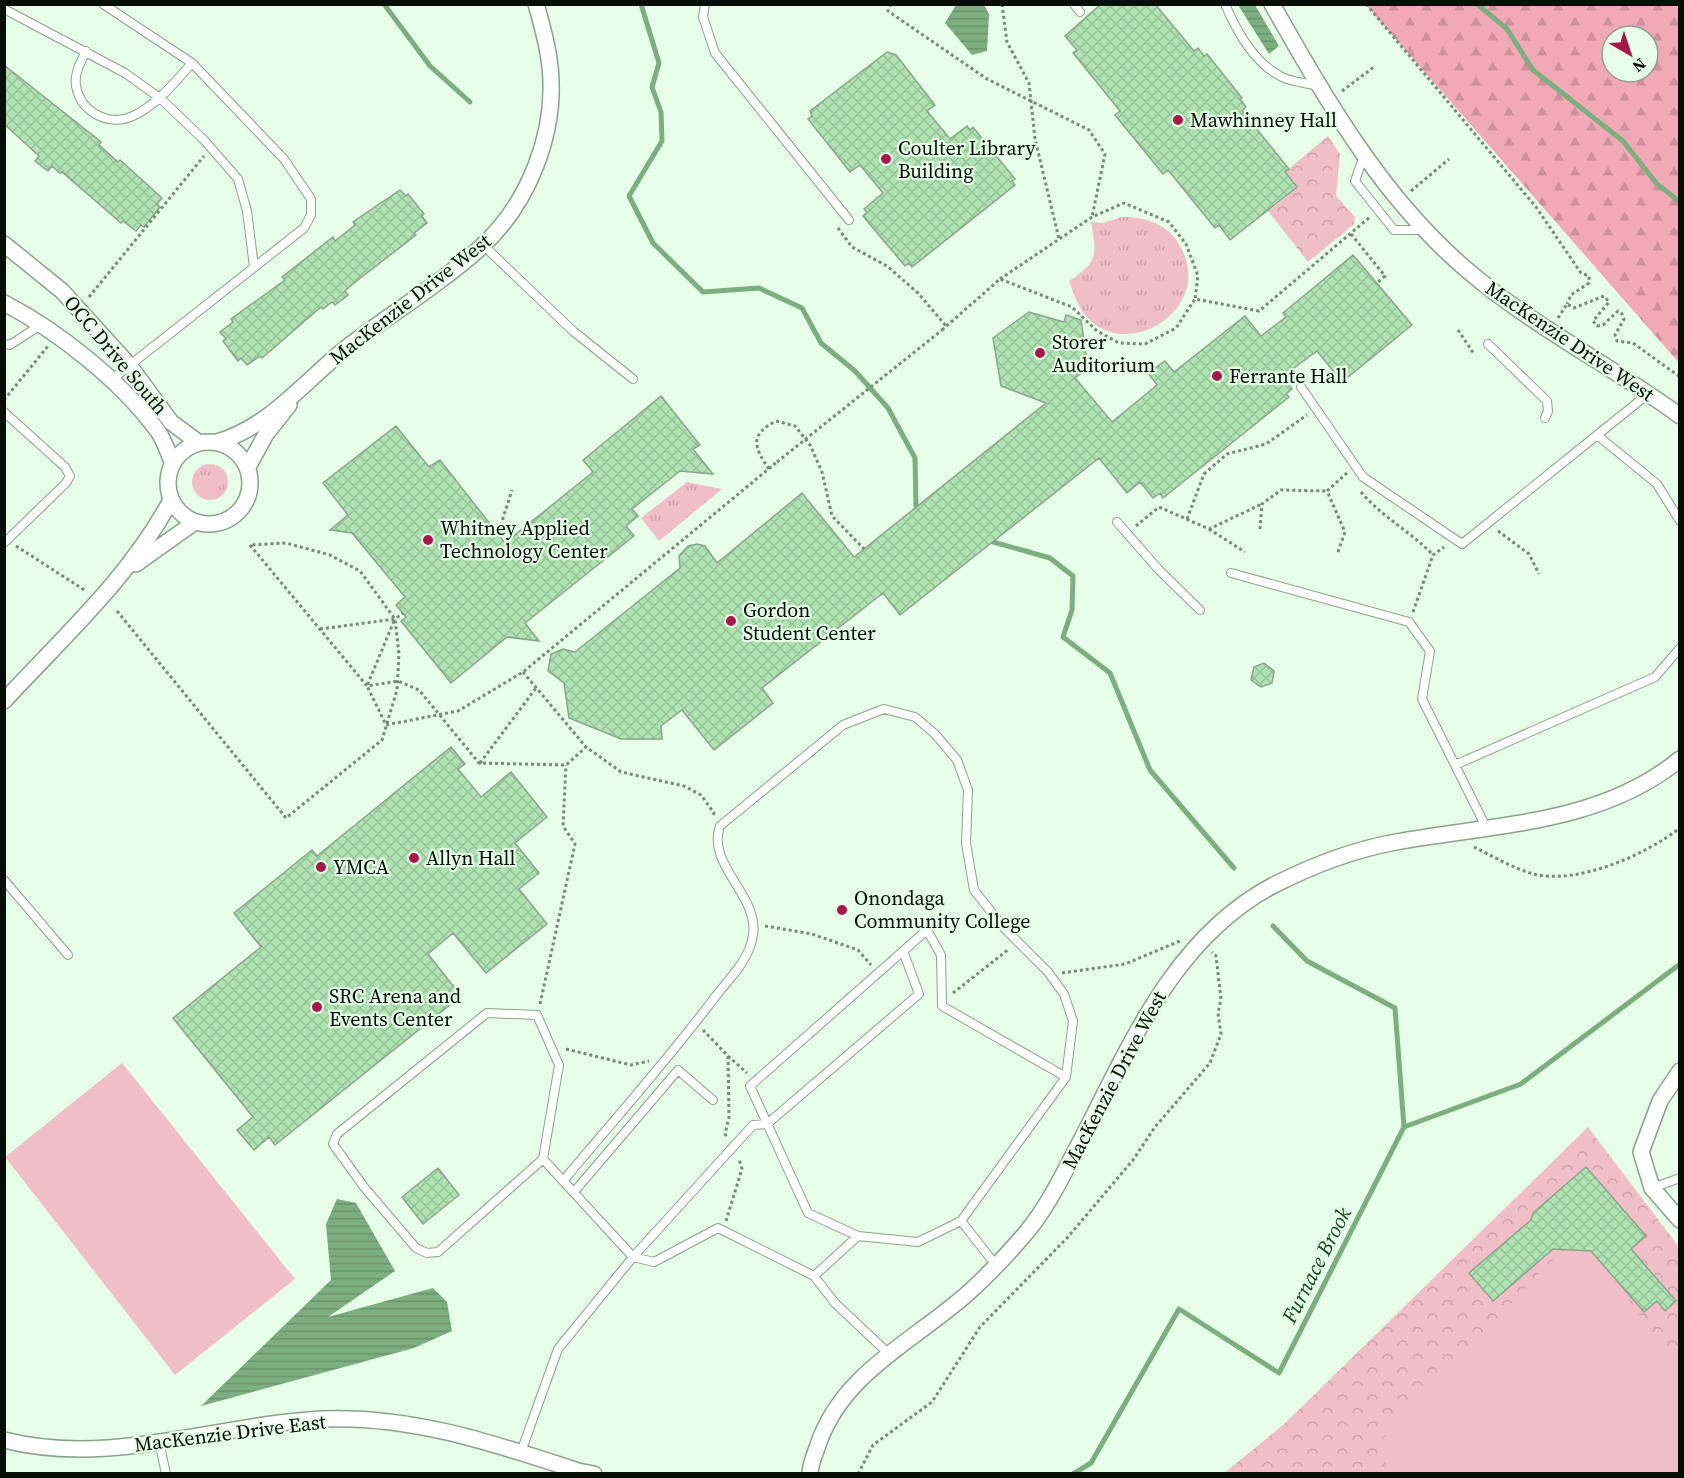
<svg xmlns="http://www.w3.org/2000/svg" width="1684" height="1478" viewBox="0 0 1684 1478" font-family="'Source Serif 4',serif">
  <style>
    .grass { fill: url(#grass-tufts) }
    .forest { fill: url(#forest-firs); fill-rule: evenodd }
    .park { fill: url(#park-crowns) }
    .pitch { fill: #f0bec6 }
    .water { fill: url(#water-rules) }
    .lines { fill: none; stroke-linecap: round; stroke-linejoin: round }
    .stream { stroke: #7cae7f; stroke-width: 5 }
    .building { fill: url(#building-cross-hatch); stroke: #8ca38d; stroke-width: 1.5 }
    .lane-casing { stroke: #8ba18c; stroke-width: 10 }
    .street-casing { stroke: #8ba18c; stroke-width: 18 }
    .path { stroke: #788879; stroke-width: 3; stroke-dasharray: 3 3; stroke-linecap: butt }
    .lane { stroke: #fff; stroke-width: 8 }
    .street { stroke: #fff; stroke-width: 15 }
    .path-bridge { stroke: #788879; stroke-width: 3; stroke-dasharray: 3 3; stroke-linecap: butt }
    .poi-dot { fill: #a9164a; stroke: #e7ffe8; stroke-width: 2 }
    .labels { text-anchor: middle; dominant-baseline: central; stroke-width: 4.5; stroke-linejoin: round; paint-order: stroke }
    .poi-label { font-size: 20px; fill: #070e07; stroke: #e7ffe8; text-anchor: start }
    .street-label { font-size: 20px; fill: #070e07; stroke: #e7ffe8 }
    .water-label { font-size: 21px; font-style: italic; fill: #0f4619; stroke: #e7ffe8 }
  </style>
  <defs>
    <pattern id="grass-tufts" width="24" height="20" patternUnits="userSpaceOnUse" patternTransform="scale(1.5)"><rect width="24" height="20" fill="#f0bec6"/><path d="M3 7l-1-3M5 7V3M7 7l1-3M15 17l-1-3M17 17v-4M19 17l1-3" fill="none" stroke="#cca2a9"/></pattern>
    <pattern id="forest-firs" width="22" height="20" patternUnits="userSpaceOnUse" patternTransform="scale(1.5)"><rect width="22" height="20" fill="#f2a9b6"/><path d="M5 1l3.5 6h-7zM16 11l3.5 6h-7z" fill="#ce909b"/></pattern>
    <pattern id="park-crowns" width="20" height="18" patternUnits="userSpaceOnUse" patternTransform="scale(1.5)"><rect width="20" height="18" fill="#f0bec6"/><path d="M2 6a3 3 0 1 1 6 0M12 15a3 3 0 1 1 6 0" fill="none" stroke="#cca2a9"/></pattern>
    <pattern id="water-rules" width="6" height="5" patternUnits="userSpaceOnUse" patternTransform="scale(1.5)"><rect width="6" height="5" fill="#7cae7f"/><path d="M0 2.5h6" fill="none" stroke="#6a946c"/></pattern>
    <pattern id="building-cross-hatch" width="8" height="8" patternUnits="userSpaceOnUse" patternTransform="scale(1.5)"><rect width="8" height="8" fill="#afe3b2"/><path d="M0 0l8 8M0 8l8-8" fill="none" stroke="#95c298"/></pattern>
  </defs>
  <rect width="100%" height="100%" fill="#e7ffe8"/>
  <!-- grass -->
  <path class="grass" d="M1121,217C1143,217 1164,222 1177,241C1223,310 1116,372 1079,306C1075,298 1072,289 1069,281C1098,262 1097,255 1091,222L1103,223Z
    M192 482a18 18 0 1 1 36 0a18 18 0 1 1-36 0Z
    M687,482L722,489L659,541L641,518Z"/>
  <!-- forest -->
  <path class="forest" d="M1366,5H1679V363ZM1612,36H1648V72H1612Z"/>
  <!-- park -->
  <path class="park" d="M1328,136L1340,154L1336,196L1355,217L1354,224L1308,262L1268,211L1286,197L1285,172Z
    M1588,1127L1679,1247V1473L1223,1474L1283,1425Z"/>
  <!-- pitch -->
  <path class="pitch" d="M122,1063L295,1279L175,1375L5,1157Z
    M1559,1253L1597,1256L1679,1370V1473H1389L1377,1445Z"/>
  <!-- water -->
  <path class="water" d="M956,5H984L989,14L987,51L972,55L945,23Z
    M1238,5H1255L1279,46L1269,54Z
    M337,1199L356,1203L395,1271L328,1317L433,1288L447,1302L452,1331L414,1348L201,1406L331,1280L326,1224Z"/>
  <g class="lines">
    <!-- stream -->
    <path class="stream" d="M384,4L430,66L470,102
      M641,4L659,63L652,87L661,112L662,141L629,196L653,243L703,292L759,288L802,308L821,343L855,371L888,408L915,458L916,506L921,509
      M1477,4L1507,29L1533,70L1623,141L1657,184L1680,202
      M986,540L1050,558L1073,576L1072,610L1063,637L1110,673L1150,770L1234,868
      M1404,1127L1521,1084L1680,964
      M1073,1474L1091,1463L1179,1309L1279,1373L1404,1127L1395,1008L1307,961L1273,926"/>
  </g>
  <!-- building -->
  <path class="building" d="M1101,4H1155L1194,51L1198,48L1204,56L1207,54L1242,98L1240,99L1246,107L1242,111L1289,169L1285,172L1297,187L1230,240L1219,225L1215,228L1168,170L1163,174L1115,115L1120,111L1073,53L1077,50L1065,36Z
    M887,52L896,55L935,105L927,111L950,139L967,126L970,130L973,127L1015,179L1012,181L1015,185L912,267L909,263L905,266L863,216L867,212L864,209L883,193L860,165L850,172L808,119L812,116L810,111Z
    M4,65L101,142L99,145L118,162L120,160L162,198L157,204L160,207L144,227L141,225L136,231L123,221L121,223L62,172L60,173L52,166L48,171L35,161L39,156L4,124Z
    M400,190L406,196L408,194L424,214L422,216L427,223L414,233L416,235L354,283L345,291L348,295L335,305L332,302L323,309L321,307L262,358L260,356L247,365L241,358L238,361L223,341L226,339L220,332L233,322L231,319L285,280L282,277L333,237L335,241L355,225L353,222Z
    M1353,255L1412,325L1342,382L1317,351L1282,377L1292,389L1286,394L1289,397L1163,498L1160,493L1153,498L1140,482L1127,493L1099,458L900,615L883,593L762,688L773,703L714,750L682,710L661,726L662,739H621L569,718L564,683L548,671L551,654L563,649L575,652L680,568L679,556L688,546L697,544L705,546L717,563L802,493L854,557L1046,403L1001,386L993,338L1029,312L1064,322L1066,315L1081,320L1088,368L1075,378L1112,422L1157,385L1148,373L1165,361L1174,372L1245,316L1261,336L1286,317L1283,313Z
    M661,396L700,445L693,449L713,474L680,471L632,509L638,516L626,526L634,536L525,623L539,641L507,637L451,683L401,621L406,617L396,605L405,597L352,533L330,530L348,515L323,483L396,426L429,467L440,460L505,543L593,472L583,460Z
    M1264,663L1274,671L1272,683L1261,687L1251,680L1254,667Z
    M451,747L465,764L458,769L481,797L511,772L547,817L515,843L539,873L519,889L547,924L486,973L453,933L428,954L461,996L275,1145L269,1137L254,1150L237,1130L253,1117L173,1018L261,947L234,913L312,850L317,856Z
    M1586,1167L1646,1236L1631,1249L1676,1301L1665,1311L1657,1301L1644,1312L1591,1251L1553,1249L1493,1301L1469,1273L1531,1220L1533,1213Z
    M438,1168L459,1195L423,1224L402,1197Z"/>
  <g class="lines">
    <defs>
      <path id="lane" d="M103,4L192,63L284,159L311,199V215L304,228L111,380
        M705,4L703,17L715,53L849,220
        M1074,4L1080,12
        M1225,4C1236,30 1255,64 1282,77C1292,82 1307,83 1318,86
        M4,9L125,73L160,98L205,141L238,179L247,211L254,267
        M86,51C81,62 74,73 76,86C81,113 110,127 133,116C158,104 174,83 192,63
        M1364,155L1355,181L1394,230H1423
        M483,245L573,331L633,379
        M4,344L10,345L42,324
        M1488,344L1547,401L1548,411L1545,418
        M1301,387L1363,477L1462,544L1648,394
        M4,412L65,467L70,476L66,483L4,543
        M1597,435L1657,484L1680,521
        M1117,522L1159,570L1200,610
        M1231,573L1409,622L1430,651L1422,699L1487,829
        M1455,765L1655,677L1680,648
        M4,880L68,955
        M543,1159L438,1252L427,1253L416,1248L364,1187L333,1144L337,1134L487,1013L537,1015L559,1065L543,1159L633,1257L753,1125L767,1124L919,994L903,951
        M563,1181C614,1120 667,1061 715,997C729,979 750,959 753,935C759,895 706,865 720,826L843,725L876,712L884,709L915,717L935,734L957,760L968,790L966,843L974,890L1004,928L1048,972L1064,994L1073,1021L1066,1077L961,1221L995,1264
        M1652,1188L1680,1178
        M574,1192L678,1070L713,1100
        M858,1236L808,1213L750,1086L927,930L941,955L942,1006L1066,1077
        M814,1276L835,1303L889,1354
        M159,1441L166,1474
        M521,1452L558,1349L633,1257L654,1262L718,1228L814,1276L858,1236L918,1242L961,1221"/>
      <path id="street" d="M1272,4C1330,107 1390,211 1484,284C1546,333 1616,369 1680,416
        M4,244L62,291L129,365L171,422L199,443
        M4,303C58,331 121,381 157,430C164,439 168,453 173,464
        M168 483a41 41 0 1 1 82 0a41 41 0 1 1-82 0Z
        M217,442C268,428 305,381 345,349C389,315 439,285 480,248C529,204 557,132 550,67C548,45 542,25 536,4
        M248,467L266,434L289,405
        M136,564L195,522
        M4,701C63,637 130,577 171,500
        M1680,1071L1660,1101L1641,1152L1652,1188L1680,1220
        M4,1440C109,1467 215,1425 321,1419C411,1415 493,1443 578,1471L594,1474
        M810,1474C810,1464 815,1454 818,1445C842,1373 914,1341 967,1294C987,1276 1008,1254 1025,1234C1047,1208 1063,1175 1078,1146C1128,1051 1171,940 1272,886C1311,866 1352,850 1396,842C1493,824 1600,825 1680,759"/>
    </defs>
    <!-- lane casing -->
    <use href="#lane" class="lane-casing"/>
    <!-- street casing -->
    <use href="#street" class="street-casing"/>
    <!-- path -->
    <path class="path" d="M891,4L888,11L987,79L1089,130L1105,154L1092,217
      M1002,4L1007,42L1029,83L1035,139L1059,239
      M1366,4L1536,207L1581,273L1589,276V283L1571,295L1567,304
      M1342,91L1374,67
      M1411,191L1449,159
      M838,228L852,247L887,266L918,293L946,326
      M1351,234L1385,276L1377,283
      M1000,279L1092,217L1124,203L1169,222L1186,244L1198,276L1195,299
      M89,297L204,156
      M1558,318L1567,304L1574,308L1604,296L1609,302L1593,321L1597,326L1603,325L1618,311L1622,314L1624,319L1615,335L1617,341L1633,343L1680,377
      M942,330L1000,279L1072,307L1097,331L1119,343L1145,344L1176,328L1195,299L1259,311L1370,217
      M1458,330L1474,354
      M4,400L48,346
      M769,469C754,447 749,435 776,421L795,426L810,445L822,472L832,516L864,549
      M1361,492C1382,517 1410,531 1433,555
      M1187,519L1204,474L1227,454L1266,444L1307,415
      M1136,526L1159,507L1209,529L1262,504
      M1209,529L1245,552
      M1260,529L1262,504L1281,490L1327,491
      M1498,531L1529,554L1539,574
      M497,537L512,490
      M250,545L367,686L398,681L419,690L479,763L566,765L586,747
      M16,546L86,591
      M1338,552L1345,532L1327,491L1347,473
      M117,611L286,818L382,740L397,690L399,654L395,619L360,571L330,555L286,543L250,545
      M1413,612L1433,555L1444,547
      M394,621L367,686L386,725L458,711L523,672L777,462
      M320,629L395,619L403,613
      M523,672L586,747L621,772L684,786L701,795L714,813L713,815
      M480,763L536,688
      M1474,847C1492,856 1513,868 1533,874C1578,885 1645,855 1680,828
      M765,926L812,934L858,950L871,965
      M1062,973L1125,964L1180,941
      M953,993L1009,949
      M540,1004L575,844L563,826L566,765
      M703,1030L728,1056L729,1117L725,1134L727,1137
      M566,1049L631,1065L649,1061
      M728,1056L747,1073
      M726,1221L742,1169L739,1159
      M858,1474L873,1445L932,1402L980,1327L1067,1238L1133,1160L1155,1127L1210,1063L1221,1034L1218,1013L1221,999L1216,956L1212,952"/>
    <!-- lane -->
    <use href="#lane" class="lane"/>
    <!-- street -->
    <use href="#street" class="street"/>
    <!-- path-bridge -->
    <path class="path-bridge" d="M777,462L942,330"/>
  </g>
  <!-- markers -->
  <g class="poi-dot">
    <circle cx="1178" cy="120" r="6"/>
    <circle cx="886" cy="159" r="6"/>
    <circle cx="1040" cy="353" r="6"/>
    <circle cx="1217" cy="376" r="6"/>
    <circle cx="428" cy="540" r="6"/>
    <circle cx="731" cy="621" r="6"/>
    <circle cx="414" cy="858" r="6"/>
    <circle cx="321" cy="867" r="6"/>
    <circle cx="842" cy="910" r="6"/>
    <circle cx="317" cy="1007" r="6"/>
  </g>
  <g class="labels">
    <!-- poi labels -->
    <g class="poi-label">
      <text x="1190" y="120">Mawhinney Hall</text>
      <text x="898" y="148">Coulter Library<tspan x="898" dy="23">Building</tspan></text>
      <text x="1052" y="342">Storer<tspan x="1052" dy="23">Auditorium</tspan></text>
      <text x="1229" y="376">Ferrante Hall</text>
      <text x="440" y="528">Whitney Applied<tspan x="440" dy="23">Technology Center</tspan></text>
      <text x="743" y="610">Gordon<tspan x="743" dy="23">Student Center</tspan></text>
      <text x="426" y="858">Allyn Hall</text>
      <text x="333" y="867">YMCA</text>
      <text x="854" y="898">Onondaga<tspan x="854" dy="23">Community College</tspan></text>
      <text x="329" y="996">SRC Arena and<tspan x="329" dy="23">Events Center</tspan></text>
    </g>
    <!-- street labels -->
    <g class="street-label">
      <text transform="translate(410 299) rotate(-38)">MacKenzie Drive West</text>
      <text transform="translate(1570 341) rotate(34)">MacKenzie Drive West</text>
      <text transform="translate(116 355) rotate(50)">OCC Drive South</text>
      <text transform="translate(1114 1080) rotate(-62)">MacKenzie Drive West</text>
      <text transform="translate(230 1433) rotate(-7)">MacKenzie Drive East</text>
    </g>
    <!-- water labels -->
    <g class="water-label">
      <text transform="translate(1316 1265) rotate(-63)">Furnace Brook</text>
    </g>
  </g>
  <!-- border -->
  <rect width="1684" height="1478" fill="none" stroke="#070e07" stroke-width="12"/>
  <!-- north arrow -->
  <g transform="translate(1630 54) rotate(141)"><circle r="28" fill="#e7ffe8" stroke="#8d9f8e" stroke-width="1.5"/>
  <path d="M0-4.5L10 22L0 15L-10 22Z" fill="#a9164a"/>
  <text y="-9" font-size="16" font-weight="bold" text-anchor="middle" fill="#070e07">N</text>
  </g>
</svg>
